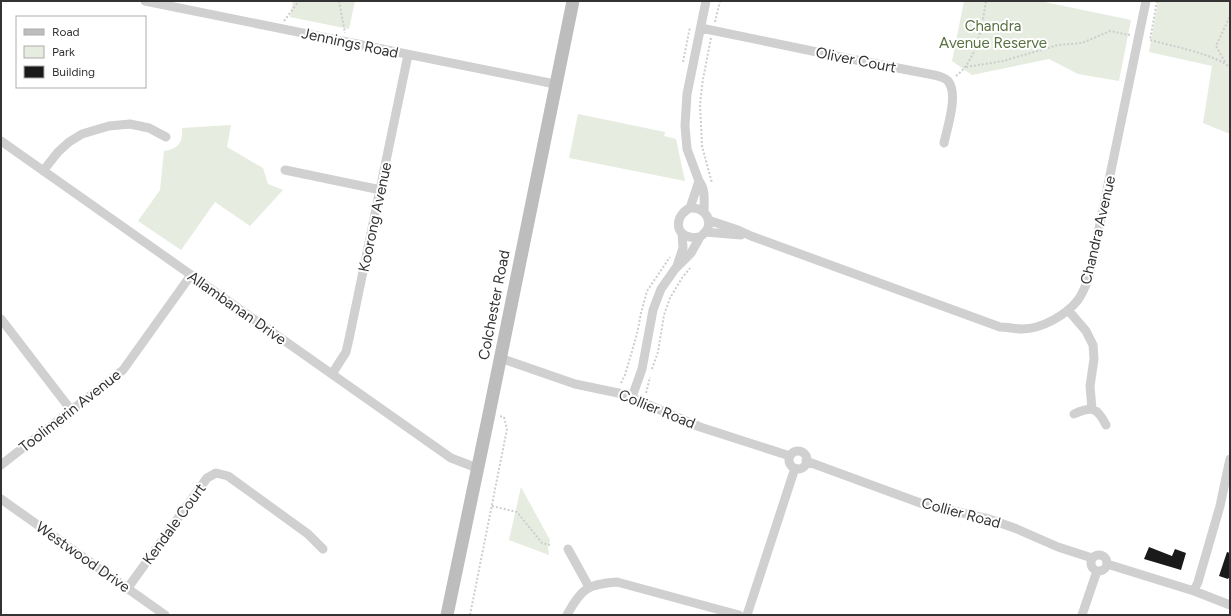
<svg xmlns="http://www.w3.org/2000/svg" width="1231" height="616" viewBox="0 0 1231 616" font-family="Figtree,sans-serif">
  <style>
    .green { fill: #e6ecdf }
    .building { fill: #1a1a1a }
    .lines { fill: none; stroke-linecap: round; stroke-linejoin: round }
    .path { stroke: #cdcdcd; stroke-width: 2; stroke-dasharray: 2 2; stroke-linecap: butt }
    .street { stroke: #d0d0d0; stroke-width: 9 }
    .secondary { stroke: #bdbdbd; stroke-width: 13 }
    .labels { text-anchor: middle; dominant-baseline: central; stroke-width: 4; stroke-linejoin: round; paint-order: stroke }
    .park-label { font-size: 15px; fill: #56703f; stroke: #fff }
    .street-label { font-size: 15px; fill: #333; stroke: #fff }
  </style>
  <rect width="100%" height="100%" fill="#fff"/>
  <!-- green -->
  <path class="green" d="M293,1H355L349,29L290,17Z
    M964,1H1040L1131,20L1119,81L1078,74L1049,59L972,75L952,61Z
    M1158,1H1230V134L1203,123L1212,66L1149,52Z
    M578,114L665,132L664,136L676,139L685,181L569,158Z
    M231,125L227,147L263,168L268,184L283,190L250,226L215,202L181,250L138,221L160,190L164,151C178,149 183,143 182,128Z
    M521,487L550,540L548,547L549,555L509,540Z"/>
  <!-- building -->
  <path class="building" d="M1149,547L1172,556L1175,549L1186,553L1181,570L1144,559Z
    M1227,552L1230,553V576L1228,579L1219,576Z"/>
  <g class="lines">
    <!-- path -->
    <path class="path" d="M339,1L345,33
      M1157,1L1150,40C1168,45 1219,55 1230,68
      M284,21L299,1
      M715,22L720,1
      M711,38L703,79L700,104L702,146L712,183
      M683,62L690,27
      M1225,62L1216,46L1230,16
      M966,67L1003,61L1058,45L1082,43L1110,31L1129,35V33
      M956,76C977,60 982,26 986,1
      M652,369L658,352L664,315L670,298L682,278L690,268
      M621,383L625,375L637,334L641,313L647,291L670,257
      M646,393L650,377
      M492,506L517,512L542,543L550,545
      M470,615L507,429L504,417L499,416"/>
    <!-- street -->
    <path class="street" d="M145,1L555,84
      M701,28L851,59L934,75C939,76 944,77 948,81C959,94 947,128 944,143
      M1,141L451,458L477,468
      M285,170L381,190
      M43,171L58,152L69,142L82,134L109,126L130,124L149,128L166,137
      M690,208C702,207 713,217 707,230C705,233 702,235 700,237C697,237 693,238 690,237C673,234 676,214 690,208Z
      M690,208L699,181
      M704,212C704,201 706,190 699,181L687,149L685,126L687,94L706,1
      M708,220L738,230L751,236L1000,327C1007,327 1015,329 1022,329C1042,329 1066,315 1078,300C1083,293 1086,285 1089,277L1146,1
      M705,232L741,235
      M677,266L683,248L682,233
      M1068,310L1086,331L1093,345L1094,359L1090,386L1092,409
      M1,319L71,410
      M500,358L575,384L623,394L700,427L790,456
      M332,374L346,352L349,339L408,55
      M632,397L642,369L653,310L661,289L675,269L691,253L700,237
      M1074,414C1092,406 1097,407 1106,425
      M789 460a9 9 0 1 1 18 0a9 9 0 1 1-18 0Z
      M806,461L923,504L989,519L1017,529L1058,547L1092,558
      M1,465L123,370L191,275
      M1,499L165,615
      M568,549L589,587
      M1091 563a8 8 0 1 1 16 0a8 8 0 1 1-16 0Z
      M1107,564L1194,591L1230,605
      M127,589L207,478L216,473L228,476L308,534L323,549
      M1194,591L1198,582L1220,506L1230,459
      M567,615C581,589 587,584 617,582L739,615
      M747,615L795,468
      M1082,615L1097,571"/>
    <!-- secondary -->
    <path class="secondary" d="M447,615L489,414L573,1"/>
  </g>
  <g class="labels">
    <!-- park labels -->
    <g class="park-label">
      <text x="993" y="26">Chandra<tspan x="993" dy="17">Avenue Reserve</tspan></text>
    </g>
    <!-- street labels -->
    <g class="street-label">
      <text transform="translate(350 43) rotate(12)">Jennings Road</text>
      <text transform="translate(856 60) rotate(11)">Oliver Court</text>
      <text transform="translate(375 217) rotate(-78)">Koorong Avenue</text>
      <text transform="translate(1098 230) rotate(-77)">Chandra Avenue</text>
      <text transform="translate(494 305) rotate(-79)">Colchester Road</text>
      <text transform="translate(237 308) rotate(35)">Allambanan Drive</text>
      <text transform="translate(657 409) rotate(22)">Collier Road</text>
      <text transform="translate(70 411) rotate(-38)">Toolimerin Avenue</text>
      <text transform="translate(961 513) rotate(15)">Collier Road</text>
      <text transform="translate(174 524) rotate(-54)">Kendale Court</text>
      <text transform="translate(83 557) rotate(35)">Westwood Drive</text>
    </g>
  </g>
  <!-- border -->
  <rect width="1231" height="616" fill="none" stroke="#333333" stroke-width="4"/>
  <!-- legend -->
  <rect x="16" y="16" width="130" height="72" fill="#ffffff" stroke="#adadad"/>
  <rect x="24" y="29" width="20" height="6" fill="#bdbdbd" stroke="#adadad"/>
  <text x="52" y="36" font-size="12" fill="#333333">Road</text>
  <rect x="24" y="46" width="20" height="12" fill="#e6ecdf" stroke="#adadad"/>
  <text x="52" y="56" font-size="12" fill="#333333">Park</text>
  <rect x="24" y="66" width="20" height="12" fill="#1a1a1a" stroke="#adadad"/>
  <text x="52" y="76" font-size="12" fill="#333333">Building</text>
</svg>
